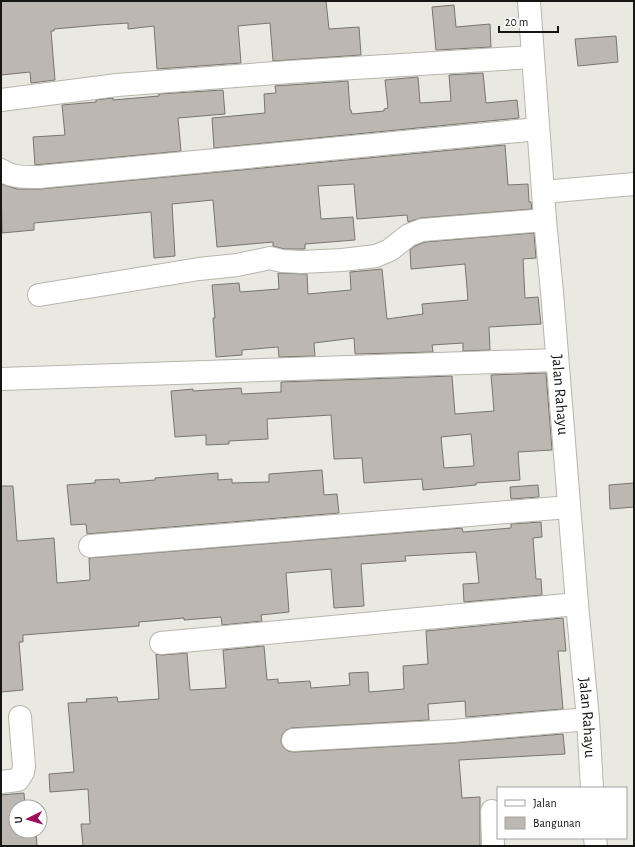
<svg xmlns="http://www.w3.org/2000/svg" width="635" height="847" viewBox="0 0 635 847" font-family="'Alegreya Sans',sans-serif">
  <style>
    .building { fill: #bcb8b1; stroke: #78746e; fill-rule: evenodd }
    .lines { fill: none; stroke-linecap: round; stroke-linejoin: round }
    .minor-casing { stroke: #b6b5ad; stroke-width: 24 }
    .minor { stroke: #fff; stroke-width: 22 }
    .labels { text-anchor: middle; dominant-baseline: central; stroke-width: 3.5; stroke-linejoin: round; paint-order: stroke }
    .street-label { font-size: 16px; fill: #161613; stroke: #fff }
  </style>
  <rect width="100%" height="100%" fill="#eae9e1"/>
  <!-- building -->
  <path class="building" d="M1,1H326L329,29L359,27L361,55L273,61L270,23L238,26L241,63L157,69L154,26L128,29V23L99,25L54,29V31H51L55,80L31,83L30,72L1,75Z
    M454,5L456,27L490,24L491,47L436,50L432,7Z
    M616,36L618,62L578,66L575,39Z
    M483,73L486,103L517,100L519,118L214,148L212,118L265,113L264,94L276,93L275,86L348,81L350,110H351L352,114L384,111V109L388,108L385,80L418,77L420,103L451,101L449,75Z
    M223,90L225,114L178,118L181,151L35,165L33,137L65,135L62,105L96,102V100L113,98V100L159,96V94Z
    M505,145L508,185L528,184L529,202H531L532,209L421,218L408,222L407,215L357,219L354,184L318,186L321,219L353,217L355,240L305,244V249H284L273,246V242L217,247L213,200L172,204L175,256L154,258L151,212L34,223V230L2,233L1,184L17,189H40Z
    M534,233L536,258L523,259L525,298L538,297L541,324L489,327L490,350L463,351V343L432,345L433,352L355,354L354,338L314,343L315,356L279,357L278,347L242,350V355L216,357L213,318H215L212,285L239,283L240,292L279,289L278,273L307,274L308,294L351,290L350,272L382,269L387,319L423,314L422,304L468,300L465,264L411,269L410,250L415,246L425,242Z
    M546,373L552,450L518,452L520,480L476,483V485L423,490L422,479L364,483L362,458L334,459L331,415L267,419L268,439L229,441V444L206,445V435L175,437L171,391L193,389V391L241,388L242,394L281,392V382L452,376L455,414L494,411L491,375ZM471,434L474,466L444,468L441,437Z
    M322,470L324,495L337,494L339,513L87,534L86,524L71,525L67,485L95,483V480L119,479L120,483L155,480V478L218,473V480L232,479V483L269,482V474Z
    M634,483V507L610,509L609,485Z
    M538,485L539,497L511,499L510,487Z
    M1,486H13L17,541L54,538L57,583L90,580L89,558L462,528L463,532L511,528V524L541,522L542,537L533,538L536,579H541L542,595L464,602L463,584L479,583L476,552L405,556L406,561L361,564L364,606L334,608L331,569L286,573L289,612L261,615L262,621L222,625L221,617L184,620V618L139,622V626L23,635V642H19L23,690L1,692Z
    M563,618L566,651H558L563,709L466,717L465,701L428,704L429,720L292,728L286,730L282,735L281,741L283,747L288,751L294,752L454,743L563,734L565,754L459,760L462,798L480,797V846H83L81,824H90L88,789L50,792L49,774L74,772L68,703L87,702L86,699L117,697L118,702L159,699L156,654L162,655L187,653L190,690L226,688L223,650L264,646L267,680L278,679V683L310,681L311,688L350,685L349,673L368,672L369,692L404,689L403,666L428,664L426,631Z
    M24,793L25,807H16V831H36L37,846H1V795Z"/>
  <g class="lines">
    <defs>
      <g id="minor">
        <path id="s1" d="M529,1L545,220L552,292L577,604L588,719L592,788"/>
        <path d="M1,100L117,85L289,72L532,57"/>
        <path d="M1,170C12,178 26,177 39,177L538,129"/>
        <path d="M543,192L634,184"/>
        <path d="M39,295L199,269L237,265L270,258L282,261L301,262L342,260L376,256L390,250L409,235L422,230L545,220"/>
        <path d="M1,379L557,360"/>
        <path d="M90,546L569,507"/>
        <path d="M161,643L577,604"/>
        <path d="M293,740L453,731L588,719"/>
        <path d="M1,782L18,780L23,772L24,766L20,717"/>
        <path d="M492,811L493,846"/>
        <path d="M595,838L596,846"/>
      </g>
    </defs>
    <!-- minor casing -->
    <use href="#minor" class="minor-casing"/>
    <!-- minor -->
    <use href="#minor" class="minor"/>
  </g>
  <g class="labels">
    <!-- street labels -->
    <g class="street-label">
      <text stroke="none"><textPath href="#s1" startOffset="395">Jalan Rahayu</textPath></text>
      <text stroke="none"><textPath href="#s1" startOffset="719">Jalan Rahayu</textPath></text>
    </g>
  </g>
  <!-- border -->
  <rect width="635" height="847" fill="none" stroke="#161613" stroke-width="4"/>
  <!-- legend -->
  <rect x="497" y="787" width="130" height="52" fill="#ffffff" stroke="#a2a2a1"/>
  <rect x="505" y="800" width="20" height="6" fill="#ffffff" stroke="#a2a2a1"/>
  <text x="533" y="807" font-size="12" fill="#161613">Jalan</text>
  <rect x="505" y="817" width="20" height="12" fill="#bcb8b1" stroke="#a2a2a1"/>
  <text x="533" y="827" font-size="12" fill="#161613">Bangunan</text>
  <!-- north arrow -->
  <g transform="translate(28 819) rotate(265)"><circle r="19" fill="#ffffff" stroke="#a2a2a1"/>
  <path d="M0-3L7 15L0 10L-7 15Z" fill="#9b0f5e"/>
  <text y="-6" font-size="11" font-weight="bold" text-anchor="middle" fill="#161613">U</text>
  </g>
  <!-- scale -->
  <path d="M499 26v6h59v-6" fill="none" stroke="#161613" stroke-width="2"/>
  <text x="505" y="26" font-size="12" fill="#161613" stroke="#ffffff" stroke-width="3" paint-order="stroke">20 m</text>
</svg>
